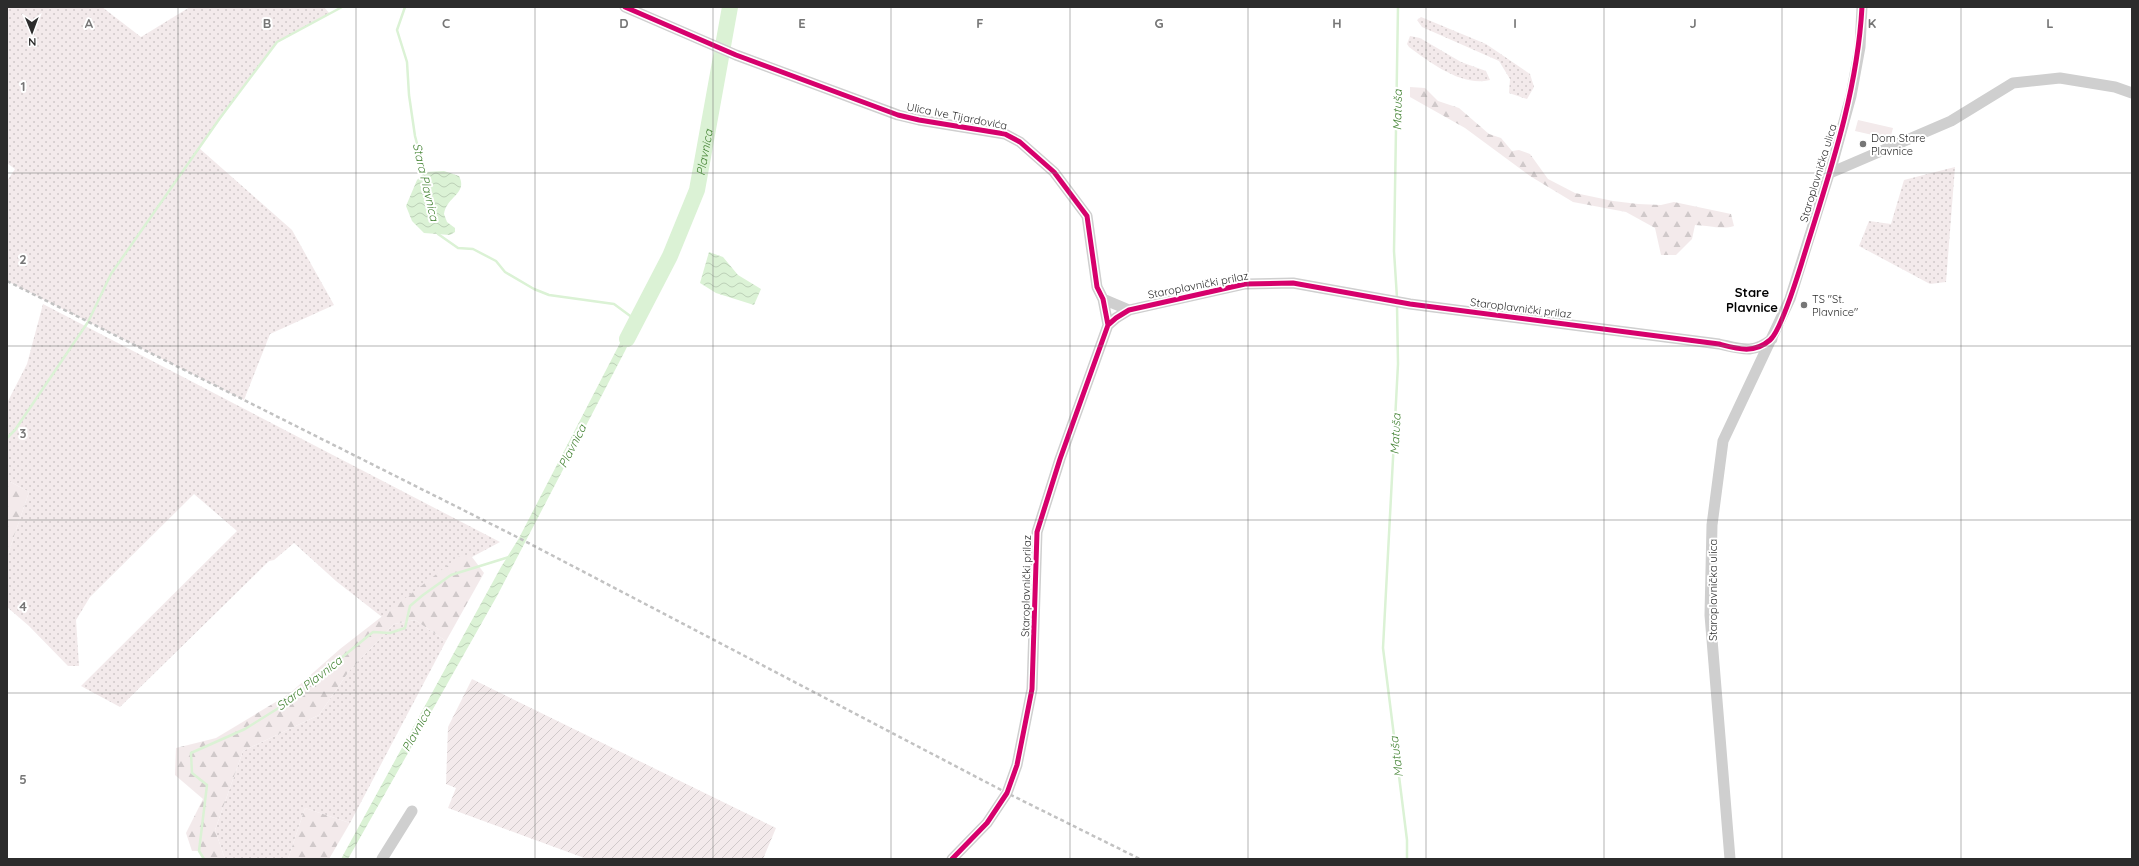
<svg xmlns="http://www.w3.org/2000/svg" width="2139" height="866" viewBox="0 0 2139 866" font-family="Quicksand,sans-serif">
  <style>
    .grass { fill: url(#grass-dots) }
    .forest { fill: url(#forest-firs) }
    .garden { fill: url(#garden-furrows) }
    .pitch { fill: #f3eaeb }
    .water { fill: url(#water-waves) }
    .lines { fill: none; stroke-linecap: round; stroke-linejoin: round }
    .stream { stroke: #dbf2d5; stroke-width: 2.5 }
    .river { stroke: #dbf2d5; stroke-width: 16 }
    .minor { stroke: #cfcfcf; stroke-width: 11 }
    .rail { stroke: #c2c2c2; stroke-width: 2.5; stroke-dasharray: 4 3; stroke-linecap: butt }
    .cycleway-casing { stroke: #fff; stroke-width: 8 }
    .cycleway { stroke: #d6006c; stroke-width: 5 }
    .grid { fill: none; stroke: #767676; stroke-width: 1; stroke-opacity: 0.55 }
    .poi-dot { fill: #767676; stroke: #fff; stroke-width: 1.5 }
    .labels { text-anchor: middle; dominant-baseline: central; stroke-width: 4; stroke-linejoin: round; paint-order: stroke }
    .street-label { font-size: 11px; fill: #2c2c2c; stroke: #fff }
    .poi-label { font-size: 11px; fill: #2c2c2c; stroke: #fff; text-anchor: start }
    .water-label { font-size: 12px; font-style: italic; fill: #438333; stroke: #fff }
    .quarter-label { font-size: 13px; font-weight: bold; fill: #000; stroke: #fff }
    .grid-label { font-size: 13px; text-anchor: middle; font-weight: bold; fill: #767676; stroke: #fff; stroke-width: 4; stroke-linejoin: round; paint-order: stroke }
  </style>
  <defs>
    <pattern id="grass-dots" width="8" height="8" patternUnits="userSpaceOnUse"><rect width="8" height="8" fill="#f3eaeb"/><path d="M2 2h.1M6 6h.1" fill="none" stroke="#d0c9ca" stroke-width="1.8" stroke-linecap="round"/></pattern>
    <pattern id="forest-firs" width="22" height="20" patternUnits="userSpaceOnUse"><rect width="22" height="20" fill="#f3eaeb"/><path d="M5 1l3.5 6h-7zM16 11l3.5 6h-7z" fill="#d0c9ca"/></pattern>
    <pattern id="garden-furrows" width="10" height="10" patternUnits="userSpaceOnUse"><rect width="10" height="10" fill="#f3eaeb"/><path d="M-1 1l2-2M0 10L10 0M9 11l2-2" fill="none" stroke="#d0c9ca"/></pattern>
    <pattern id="water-waves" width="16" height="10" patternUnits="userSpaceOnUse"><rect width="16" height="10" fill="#dbf2d5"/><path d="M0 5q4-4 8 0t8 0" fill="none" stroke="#bcd0b7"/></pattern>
  </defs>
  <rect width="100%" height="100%" fill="#fff"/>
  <!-- grass -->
  <path class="grass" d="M7,7H102L141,37L190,7H324L330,14L277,42L199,148L292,230L334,305L270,334L244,400L7,281V181L15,169L7,163Z
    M1421,17L1486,44L1530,74L1534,87L1527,99L1509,93L1510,79L1499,61L1422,27L1417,20Z
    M1410,36L1420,38L1461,62L1486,71L1490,80C1462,87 1431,63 1409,47L1407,44Z
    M1955,167L1946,282L1930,284L1859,246L1869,221L1891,224L1904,180Z
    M43,304L500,542L472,557H459L382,617L336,581L294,543L274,560L269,561L120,707L81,686L237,531L194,494L90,597L76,620L79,666H68L29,626L7,607V557L29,492L7,480V403L27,364Z
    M415,620L446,641L350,823L305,808L288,859H225L215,830L243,751L319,715L349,671L394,624Z"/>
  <!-- forest -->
  <path class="forest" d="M1410,87L1425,88L1438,101L1459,108L1489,134L1501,138L1512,151L1519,150L1530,154L1548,179L1575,193L1613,201L1638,204L1661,205L1674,202L1731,214L1734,226C1722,230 1707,225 1695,225L1692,239L1676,255H1661L1655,228L1626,212L1573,202L1530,176L1465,128L1410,97Z
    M7,480L29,492L7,557Z
    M461,555L472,557L484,573L446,641L415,620L394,624L349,671L319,715L243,751L215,830L225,859H204L199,851H192L186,833L203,799L175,775L176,748L216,738L289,694L340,649Z
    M305,808L350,823L329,859H288Z"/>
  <!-- garden -->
  <path class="garden" d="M472,679L776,828L763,859H587L448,808L456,788L446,784L448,727Z"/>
  <!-- pitch -->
  <path class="pitch" d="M1858,120L1893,128L1890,139L1855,131Z"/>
  <!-- water -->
  <path class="water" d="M444,171L459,176C468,194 447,196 444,214L447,222L455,228V232L450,235L424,233L412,221L406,206L417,180L425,172Z
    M709,252L723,257L738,275L761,289L754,305L716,293L700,283Z
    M633,318L639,322L625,351L497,596L348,859H341L501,567L519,538Z"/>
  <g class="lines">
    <!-- stream -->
    <path class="stream" d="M405,7L397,30L407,62L409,95L415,136L425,174
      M437,231L438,234L458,248L473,249L496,261L505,272L534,289L549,295L614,304L637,321
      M1397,298L1394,251L1398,7
      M1397,305L1398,364L1383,648L1407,840V859
      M7,438L15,430L88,322L111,274L220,118L277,42L342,7
      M204,859L199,851L207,785L192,773L191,753L245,729L285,704L373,632L390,633L405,628L410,606L423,595L451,575L509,557"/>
    <!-- river -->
    <path class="river" id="s1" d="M627,339L670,256L697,190L730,7"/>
    <!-- minor -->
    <path class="minor" d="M625,7L736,55L898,115L919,120L1005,134L1020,142L1054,172L1087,216L1097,287L1103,299L1108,325
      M1830,173L1951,121L2013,83L2060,78L2115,87L2132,93
      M1103,299L1129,310
      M382,859L412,811
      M952,859L987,823L1007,793L1017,765L1032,689L1037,532L1060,459L1108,325L1116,318L1129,310L1245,284L1293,283L1410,304L1719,344C1742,349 1753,354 1772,339
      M1730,859L1710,615L1712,525L1723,441L1790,299L1834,158L1851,96L1860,47L1862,7"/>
    <!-- rail -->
    <path class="rail" d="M7,281L517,537L1007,793L1140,859"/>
    <defs>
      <path id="cycleway" d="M625,7L736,55L898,115L919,120L1005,134L1020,142L1054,172L1087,216L1097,287L1103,299L1108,325
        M952,859L987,823L1007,793L1017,765L1032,689L1037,532L1060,459L1108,325L1116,318L1129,310L1245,284L1293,283L1410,304L1719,344C1738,349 1754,354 1770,340C1781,330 1797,278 1802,262C1828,177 1857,96 1862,7"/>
    </defs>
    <!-- cycleway casing -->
    <use href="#cycleway" class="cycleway-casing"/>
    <!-- cycleway -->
    <use href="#cycleway" class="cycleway"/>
  </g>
  <!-- grid -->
  <path class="grid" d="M178,7V859M356,7V859M535,7V859M713,7V859M891,7V859M1070,7V859M1248,7V859M1426,7V859M1604,7V859M1782,7V859M1961,7V859M7,173H2132M7,346H2132M7,520H2132M7,693H2132"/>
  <!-- markers -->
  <g class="poi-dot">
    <circle cx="1863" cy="144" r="4"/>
    <circle cx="1804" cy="305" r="4"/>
  </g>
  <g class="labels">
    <!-- street labels -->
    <g class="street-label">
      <text transform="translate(957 116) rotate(11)">Ulica Ive Tijardovića</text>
      <text transform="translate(1818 173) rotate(-73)">Staroplavnička ulica</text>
      <text transform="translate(1198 285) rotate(-11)">Staroplavnički prilaz</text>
      <text transform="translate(1521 308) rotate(7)">Staroplavnički prilaz</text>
      <text transform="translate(1026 586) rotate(-89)">Staroplavnički prilaz</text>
      <text transform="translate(1713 590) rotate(-90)">Staroplavnička ulica</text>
    </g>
    <!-- poi labels -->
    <g class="poi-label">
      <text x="1871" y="138">Dom Stare<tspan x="1871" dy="13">Plavnice</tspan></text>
      <text x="1812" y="299">TS "St.<tspan x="1812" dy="13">Plavnice"</tspan></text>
    </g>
    <!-- water labels -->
    <g class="water-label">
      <text transform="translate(1397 110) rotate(-89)">Matuša</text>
      <text stroke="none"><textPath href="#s1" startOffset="203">Plavnica</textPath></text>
      <text transform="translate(426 182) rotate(77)">Stara Plavnica</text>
      <text transform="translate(1395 434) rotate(-87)">Matuša</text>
      <text transform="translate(572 446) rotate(-63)">Plavnica</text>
      <text transform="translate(309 683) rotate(-38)">Stara Plavnica</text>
      <text transform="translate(416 730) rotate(-61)">Plavnica</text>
      <text transform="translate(1396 757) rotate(-97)">Matuša</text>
    </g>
    <!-- quarter labels -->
    <g class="quarter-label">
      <text x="1752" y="292">Stare<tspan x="1752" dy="15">Plavnice</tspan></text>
    </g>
  </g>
  <g class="grid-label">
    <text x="89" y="28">A</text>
    <text x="267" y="28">B</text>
    <text x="446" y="28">C</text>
    <text x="624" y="28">D</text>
    <text x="802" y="28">E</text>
    <text x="980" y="28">F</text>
    <text x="1159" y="28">G</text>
    <text x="1337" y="28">H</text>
    <text x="1515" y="28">I</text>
    <text x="1693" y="28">J</text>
    <text x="1872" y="28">K</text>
    <text x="2050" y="28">L</text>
    <text x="23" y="91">1</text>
    <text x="23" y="264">2</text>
    <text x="23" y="438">3</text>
    <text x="23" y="611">4</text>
    <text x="23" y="784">5</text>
  </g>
  <!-- border -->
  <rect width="2139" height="866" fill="none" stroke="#2c2c2c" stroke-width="16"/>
  <!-- north arrow -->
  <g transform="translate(32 32) rotate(179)" stroke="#ffffff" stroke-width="3" paint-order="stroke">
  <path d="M0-3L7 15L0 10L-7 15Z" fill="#2c2c2c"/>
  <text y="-6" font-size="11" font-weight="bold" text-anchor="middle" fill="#2c2c2c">N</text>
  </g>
</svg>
